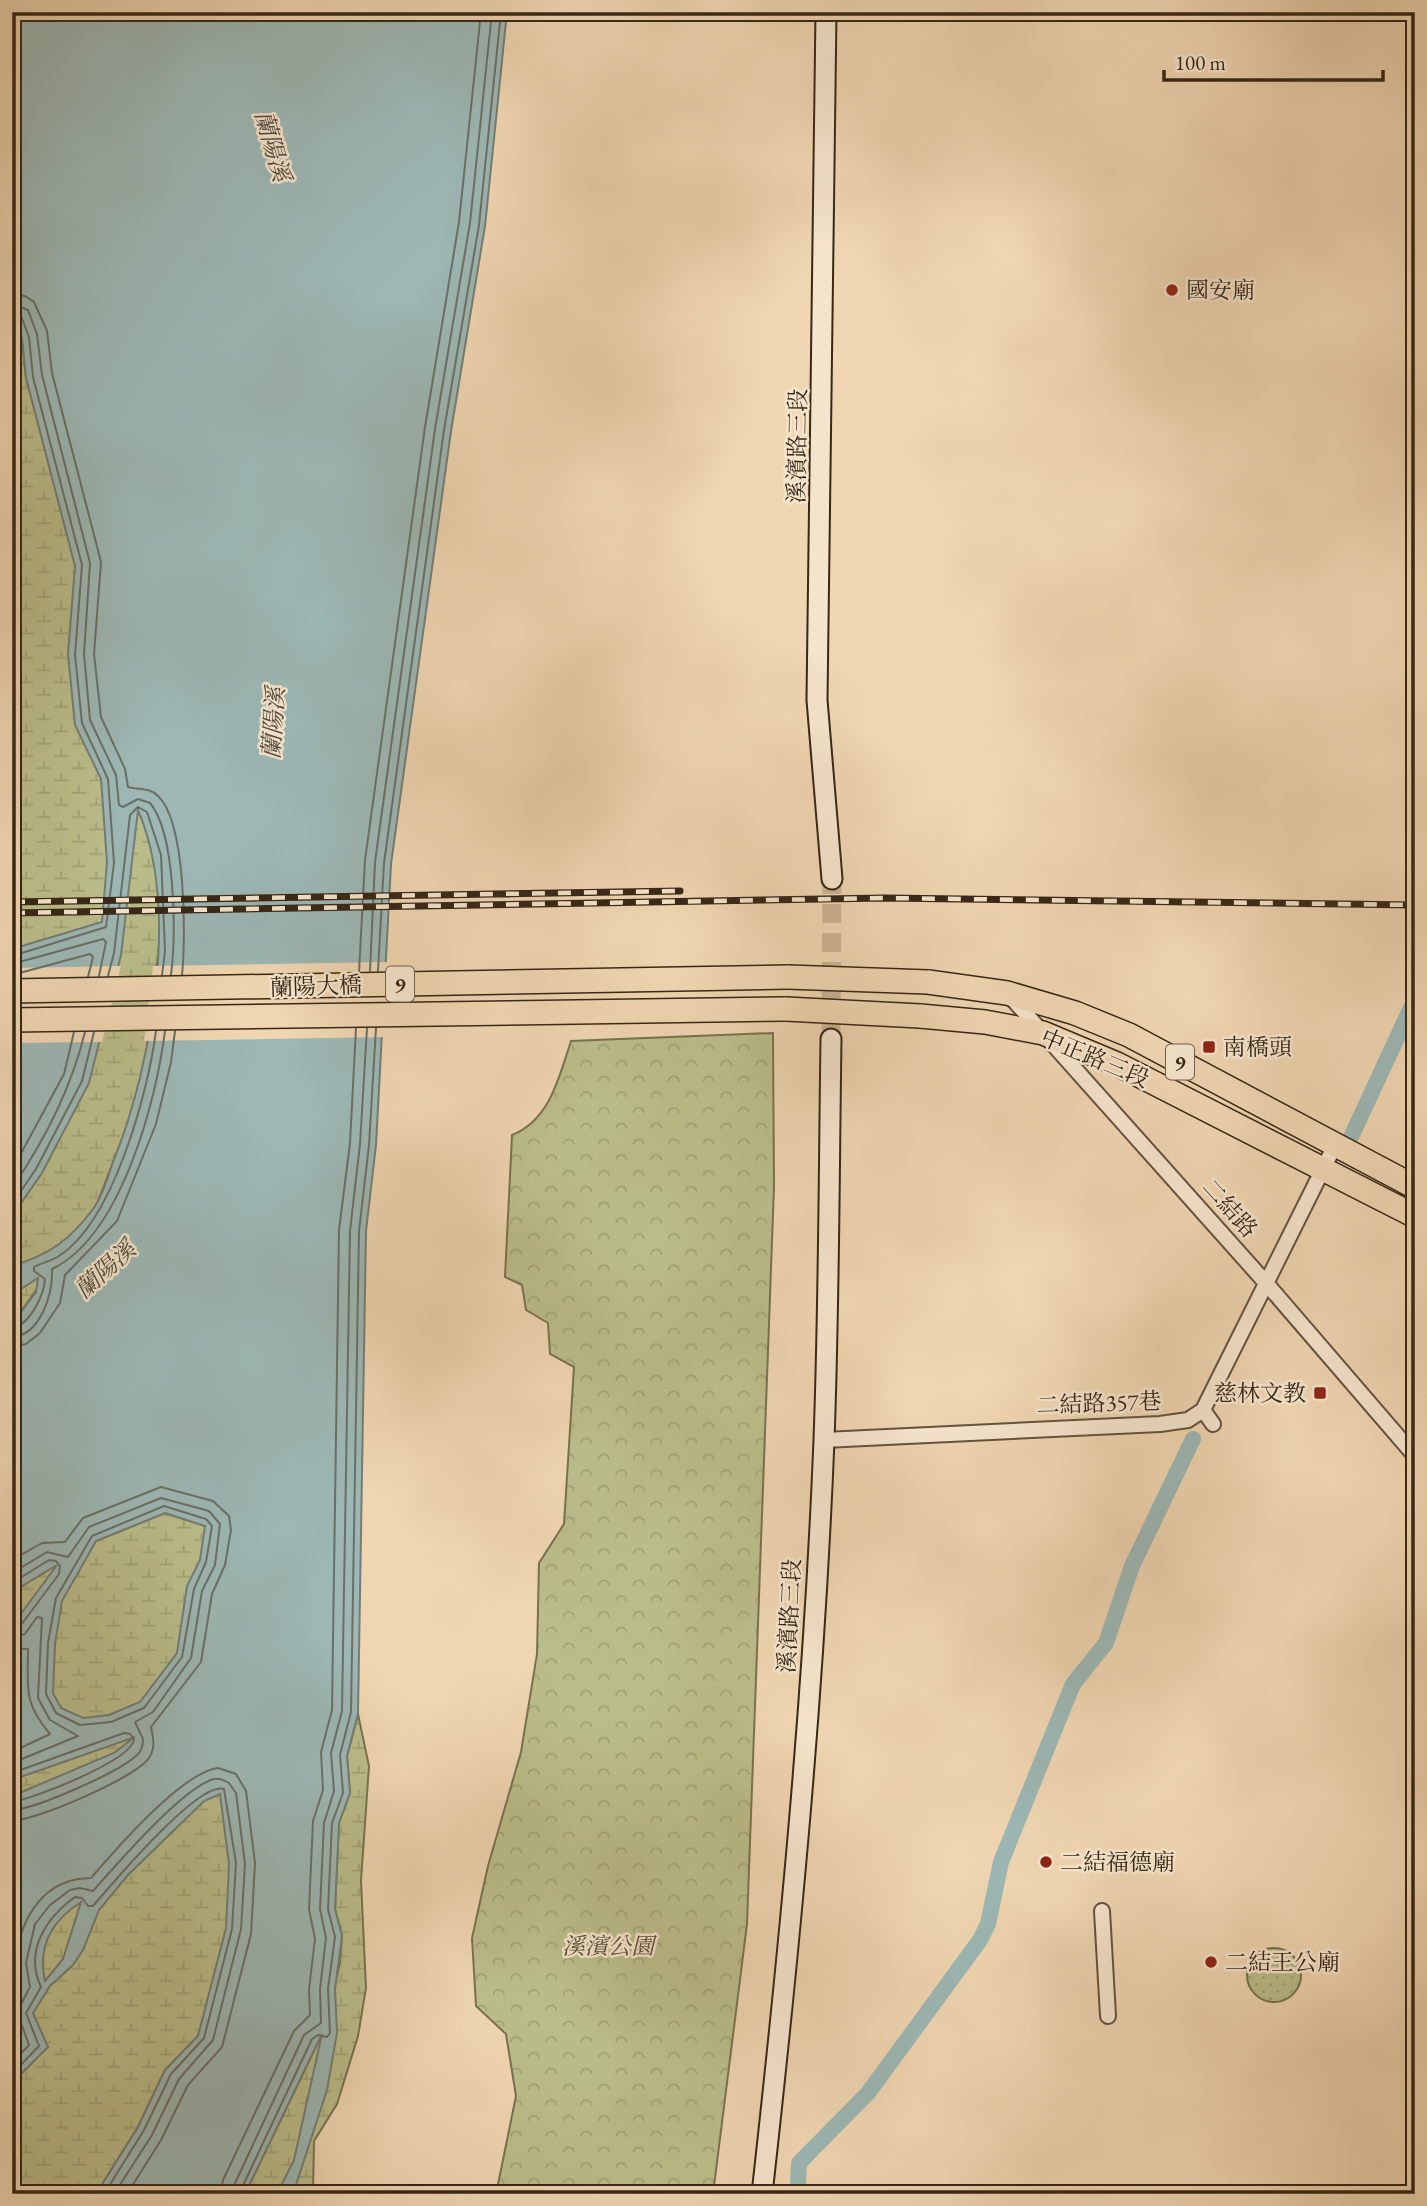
<svg xmlns="http://www.w3.org/2000/svg" width="1427" height="2206" viewBox="0 0 1427 2206" font-family="'EB Garamond','Noto Serif TC',serif">
  <style>
    .grass { fill: url(#grass-dots); stroke: #787250; stroke-width: 2 }
    .forest { fill: url(#forest-crowns); stroke: #787250; stroke-width: 2 }
    .wetland { fill: url(#wetland-marsh); stroke: #787250; stroke-width: 2 }
    .water { fill: #9cb7b4; stroke: #747d75; stroke-width: 2; fill-rule: evenodd }
    .pier { fill: #efd5b1 }
    .lines { fill: none; stroke-linecap: round; stroke-linejoin: round }
    .shore { stroke: #6a6f66; stroke-width: 2 }
    .canal { stroke: #9cb7b4; stroke-width: 16 }
    .secondary-tunnel { stroke: #cab292; stroke-width: 19; stroke-dasharray: 19 10; stroke-linecap: butt }
    .street-casing { stroke: #65523e; stroke-width: 18 }
    .secondary-casing { stroke: #372717; stroke-width: 23 }
    .primary-casing { stroke: #372717; stroke-width: 26 }
    .street { stroke: #f5e4cc; stroke-width: 14 }
    .secondary { stroke: #f5e4cc; stroke-width: 19 }
    .primary { stroke: #efd5b1; stroke-width: 23 }
    .rail-casing { stroke: #372717; stroke-width: 7 }
    .rail { stroke: #f5e4cc; stroke-width: 4.5; stroke-dasharray: 13; stroke-linecap: butt }
    .primary-bridge-casing { stroke: #372717; stroke-width: 26; stroke-linecap: butt }
    .primary-bridge { stroke: #efd5b1; stroke-width: 23 }
    .poi-dot { fill: #8f2418; stroke: #f5e4cc; stroke-width: 2.5 }
    .labels { text-anchor: middle; dominant-baseline: central; stroke-width: 5; stroke-linejoin: round; paint-order: stroke }
    .shield { fill: #f5e4cc; stroke: #70604d; stroke-width: 2 }
    .shield-label { font-size: 21px; font-weight: bold; fill: #372717 }
    .poi-label { font-size: 23px; fill: #372717; stroke: #f5e4cc; text-anchor: start }
    .street-label { font-size: 23px; fill: #372717; stroke: #f5e4cc }
    .park-label { font-size: 23px; font-style: italic; fill: #584c34; stroke: #f5e4cc }
    .water-label { font-size: 24px; font-style: italic; fill: #504b3e; stroke: #f5e4cc }
  </style>
  <defs>
    <pattern id="grass-dots" width="8" height="8" patternUnits="userSpaceOnUse" patternTransform="scale(1.75)"><rect width="8" height="8" fill="#babd8a"/><path d="M2 2h.1M6 6h.1" fill="none" stroke="#a0a276" stroke-width="1.8" stroke-linecap="round"/></pattern>
    <pattern id="forest-crowns" width="20" height="18" patternUnits="userSpaceOnUse" patternTransform="scale(1.75)"><rect width="20" height="18" fill="#babd8a"/><path d="M2 6a3 3 0 1 1 6 0M12 15a3 3 0 1 1 6 0" fill="none" stroke="#a0a276"/></pattern>
    <pattern id="wetland-marsh" width="20" height="14" patternUnits="userSpaceOnUse" patternTransform="scale(1.75)"><rect width="20" height="14" fill="#babd8a"/><path d="M1 5h8M5 5V1M11 12h8M15 12V8" fill="none" stroke="#a0a276"/></pattern>
  </defs>
  <rect width="100%" height="100%" fill="#efd5b1"/>
  <filter id="stains"><feTurbulence type="fractalNoise" baseFrequency=".00286" numOctaves="4"/><feColorMatrix values="0 0 0 0 .2 0 0 0 0 .09 0 0 0 0 .02 0 0 0 .5 -.17"/></filter>
  <radialGradient id="worn" r=".72"><stop offset=".6" stop-color="#630" stop-opacity="0"/><stop offset="1" stop-color="#630" stop-opacity=".3"/></radialGradient>
  <!-- grass -->
  <path class="grass" d="M1247 1975a27 27 0 1 1 54 0a27 27 0 1 1-54 0Z"/>
  <!-- forest -->
  <path class="forest" d="M773,1033L774,1187L747,1924L713,2194H496L516,2096L506,2034L476,2006L472,1938L488,1866L521,1752L537,1654L539,1563L564,1524L574,1367L550,1354L548,1323L526,1310L522,1285L505,1277L512,1135C550,1120 559,1077 571,1041Z"/>
  <!-- wetland -->
  <path class="wetland" d="M12,311L22,338L26,378L168,868L146,1057L131,1116L96,1206L12,1324Z
    M165,1513L205,1526L221,1550C200,1609 167,1717 116,1752C86,1772 46,1783 12,1796V1592L96,1541Z
    M358,1714L369,1766L361,1881L366,1988L358,2036L337,2104L314,2141L313,2194H245L324,2030L340,1963L342,1936L335,1909L339,1823L350,1793L347,1756Z
    M189,1730L254,1858L198,2036L165,2070L138,2127L96,2194H12V1914Z"/>
  <!-- water -->
  <path class="water" d="M12,12H507L485,226L451,431L391,864L376,1145L366,1231L358,1714L347,1756L350,1793L339,1823L335,1909L342,1936L335,1989L337,2033L327,2090L293,2194H277L294,2160L322,2034L245,2194H96L138,2127L165,2070L198,2036L226,1928L229,1864L220,1794L204,1801L128,1875L99,1910L83,1950L73,1965L50,1986L33,2013L48,2047L12,2083V1796L114,1753L135,1737L12,1780V1626L57,1565L12,1592V1324L36,1292L38,1278L12,1295V1266C49,1255 70,1240 93,1209C103,1196 108,1175 114,1160C152,1064 180,908 138,810L121,955L89,1083L42,1173L12,1216V949L102,922L107,862L101,779L75,725L68,654L75,566L26,378L22,338L12,311ZM165,1513L205,1526L200,1560L187,1586L177,1653L140,1702L109,1715L83,1718L61,1708L53,1693L55,1644L62,1601L96,1541ZM81,1902L63,1959L45,1981C37,1946 53,1920 81,1902Z"/>
  <!-- pier -->
  <path class="pier" d="M389,962L386,1037L144,1041L153,966Z
    M121,966L102,1042L12,1043V968Z"/>
  <g class="lines">
    <!-- shore -->
    <path class="shore" d="M12,293L25,296L34,302L47,331L52,373L101,562L94,654L101,717L125,769L128,787C139,790 149,787 158,796C186,822 186,937 182,975
      M12,304L28,310L37,334L42,375L90,563L84,654L90,720L116,775L119,805L123,807L138,799L150,803C176,834 176,935 171,975
      M12,313L21,316L29,337L33,377L82,565L75,655L82,723L108,779L114,863L106,927L12,956
      M12,964L103,939L106,942L99,976
      M370,971L375,862L435,429L470,223L492,12
      M378,971L384,863L444,430L479,225L501,12
      M359,972L365,860L425,427L459,222L481,12
      M12,975L90,954L93,957L88,977
      M108,976L114,953L130,815L138,807L147,812L161,855L165,951L162,975
      M12,1170L64,1074L74,1032
      M12,1188C45,1140 71,1089 85,1032
      M12,1204L36,1169L82,1081L94,1032
      M12,1328C30,1325 44,1295 45,1279L34,1271V1267C41,1263 51,1261 59,1256C113,1222 148,1093 156,1031
      M12,1337C42,1335 53,1291 52,1269C121,1236 156,1102 165,1031
      M12,1347L26,1344L40,1333L60,1303L65,1275L117,1221L156,1124L171,1062L175,1031
      M164,1506L206,1519L212,1526L206,1562L194,1589L182,1657L144,1708L111,1722L80,1725L56,1713L46,1694L48,1643L56,1598L92,1536Z
      M12,1560L42,1543L65,1542L83,1518L161,1487L213,1501L229,1516L231,1530L225,1565L212,1594L201,1662L151,1727C153,1738 156,1747 149,1758C135,1778 37,1820 12,1821
      M12,1573L47,1552L68,1557L89,1527L161,1498L209,1511L220,1524L215,1565L202,1591L191,1658L153,1712L135,1722L143,1739C143,1745 142,1750 138,1754C122,1771 36,1809 12,1810
      M12,1583L49,1560L56,1561L60,1566L59,1574L21,1625L12,1629
      M12,1637L25,1634L37,1617L42,1618L38,1698L50,1720L78,1736L12,1763
      M12,1648L28,1649C28,1689 23,1702 50,1734L12,1752
      M12,1773L124,1733L130,1734L134,1739C133,1760 33,1799 12,1802
      M12,1996C21,1983 15,1974 16,1959C21,1916 45,1878 91,1878C115,1850 183,1772 218,1768L236,1774L246,1791L255,1863L251,1934L222,2047L188,2085L161,2140L127,2194
      M12,2063L29,2045L17,2012L30,1987L26,1963L35,1924L50,1905L70,1890L80,1888L93,1891C116,1865 183,1787 214,1779C220,1778 224,1780 229,1783L236,1793L245,1864L241,1929L213,2040L179,2079L152,2135L114,2194
      M12,2074L39,2046L26,2013L41,1987C24,1951 46,1918 75,1897L82,1898L88,1906H93C111,1885 199,1780 224,1789L236,1863L232,1929L204,2038L171,2074L144,2130L104,2194
      M220,2194L223,2180L294,2031L310,2015L309,1989L315,1939L309,1909L313,1821L323,1790L321,1752L332,1710L339,1230L350,1143L356,1028
      M230,2194L304,2035L321,2023L320,1989L326,1938L320,1909L324,1823L334,1791L331,1753L342,1711L350,1231L360,1144L367,1028
      M239,2194L312,2039L318,2035L327,2037L330,2033L328,1989L335,1937L328,1909L332,1823L343,1793L340,1755L351,1712L359,1231L369,1145L376,1028"/>
    <!-- canal -->
    <path class="canal" d="M1352,1135L1415,999
      M801,2194L798,2186L799,2163L868,2093L980,1940L988,1924L1001,1862L1073,1684L1106,1643L1132,1566L1193,1439"/>
    <!-- secondary-tunnel -->
    <path class="secondary-tunnel" d="M831,1039L832,879"/>
    <defs>
      <path id="street" d="M1009,995L1266,1283L1415,1456
        M1203,1410L1213,1424
        M824,1440L1160,1424L1188,1420L1203,1410L1335,1145
        M1102,1911L1108,2016"/>
      <path id="secondary" d="M826,12L817,700L832,879
        M762,2194C790,1943 814,1692 824,1440C829,1306 829,1172 831,1039"/>
      <path id="primary" d="M928,982L1007,993L1075,1013L1129,1035L1415,1187
        M12,991L788,977
        M920,1016L985,1022L1043,1033L1117,1064L1415,1216
        M12,1020L786,1009"/>
    </defs>
    <!-- street casing -->
    <use href="#street" class="street-casing"/>
    <!-- secondary casing -->
    <use href="#secondary" class="secondary-casing"/>
    <!-- primary casing -->
    <use href="#primary" class="primary-casing"/>
    <!-- street -->
    <use href="#street" class="street"/>
    <!-- secondary -->
    <use href="#secondary" class="secondary"/>
    <!-- primary -->
    <use href="#primary" class="primary"/>
    <defs>
      <path id="rail" d="M12,902L680,891
        M12,913L885,898L1415,905"/>
    </defs>
    <!-- rail casing -->
    <use href="#rail" class="rail-casing"/>
    <!-- rail -->
    <use href="#rail" class="rail"/>
    <defs>
      <path id="primary-bridge" d="M788,977L928,982
        M786,1009L920,1016"/>
    </defs>
    <!-- primary-bridge casing -->
    <use href="#primary-bridge" class="primary-bridge-casing"/>
    <!-- primary-bridge -->
    <use href="#primary-bridge" class="primary-bridge"/>
  </g>
  <!-- markers -->
  <g class="poi-dot">
    <circle cx="1172" cy="290" r="7"/>
    <rect x="1202" y="1040" width="14" height="14" rx="3.5"/>
    <rect x="1313" y="1386" width="14" height="14" rx="3.5"/>
    <circle cx="1046" cy="1862" r="7"/>
    <circle cx="1211" cy="1962" r="7"/>
  </g>
  <g class="labels">
    <!-- shield labels -->
    <g class="shield">
      <rect x="386" y="966.5" width="28" height="35" rx="5"/>
      <rect x="1166" y="1044.5" width="28" height="35" rx="5"/>
    </g>
    <g class="shield-label">
      <text x="400" y="984">9</text>
      <text x="1180" y="1062">9</text>
    </g>
    <!-- poi labels -->
    <g class="poi-label">
      <text x="1186" y="290">國安廟</text>
      <text x="1223" y="1047">南橋頭</text>
      <text x="1306" y="1393" text-anchor="end">慈林文教</text>
      <text x="1060" y="1862">二結福德廟</text>
      <text x="1225" y="1962">二結王公廟</text>
    </g>
    <!-- street labels -->
    <g class="street-label">
      <text transform="translate(797 446) rotate(-89)">溪濱路三段</text>
      <text transform="translate(316 986) rotate(-2)">蘭陽大橋</text>
      <text transform="translate(1095 1058) rotate(23)">中正路三段</text>
      <text transform="translate(1230 1208) rotate(48)">二結路</text>
      <text transform="translate(1099 1403) rotate(-2)">二結路357巷</text>
      <text transform="translate(789 1616) rotate(-87)">溪濱路三段</text>
    </g>
    <!-- park labels -->
    <g class="park-label">
      <text x="608" y="1946">溪濱公園</text>
    </g>
    <!-- water labels -->
    <g class="water-label">
      <text transform="translate(273 146) rotate(74)">蘭陽溪</text>
      <text transform="translate(273 723) rotate(-86)">蘭陽溪</text>
      <text transform="translate(105 1269) rotate(-42)">蘭陽溪</text>
    </g>
  </g>
  <!-- margin -->
  <rect width="1427" height="2206" fill="none" stroke="#efd5b1" stroke-width="42"/>
  <rect x="14" y="14" width="1399" height="2178" fill="none" stroke="#372717" stroke-width="3.5"/>
  <rect x="21" y="21" width="1385" height="2164" fill="none" stroke="#372717" stroke-width="2"/>
  <!-- scale -->
  <path d="M1164 70v10h219v-10" fill="none" stroke="#372717" stroke-width="3.5"/>
  <text x="1175" y="70" font-size="21" fill="#372717" stroke="#f5e4cc" stroke-width="5" paint-order="stroke">100 m</text>
  <rect width="100%" height="100%" filter="url(#stains)"/>
  <rect width="100%" height="100%" fill="url(#worn)"/>
</svg>
